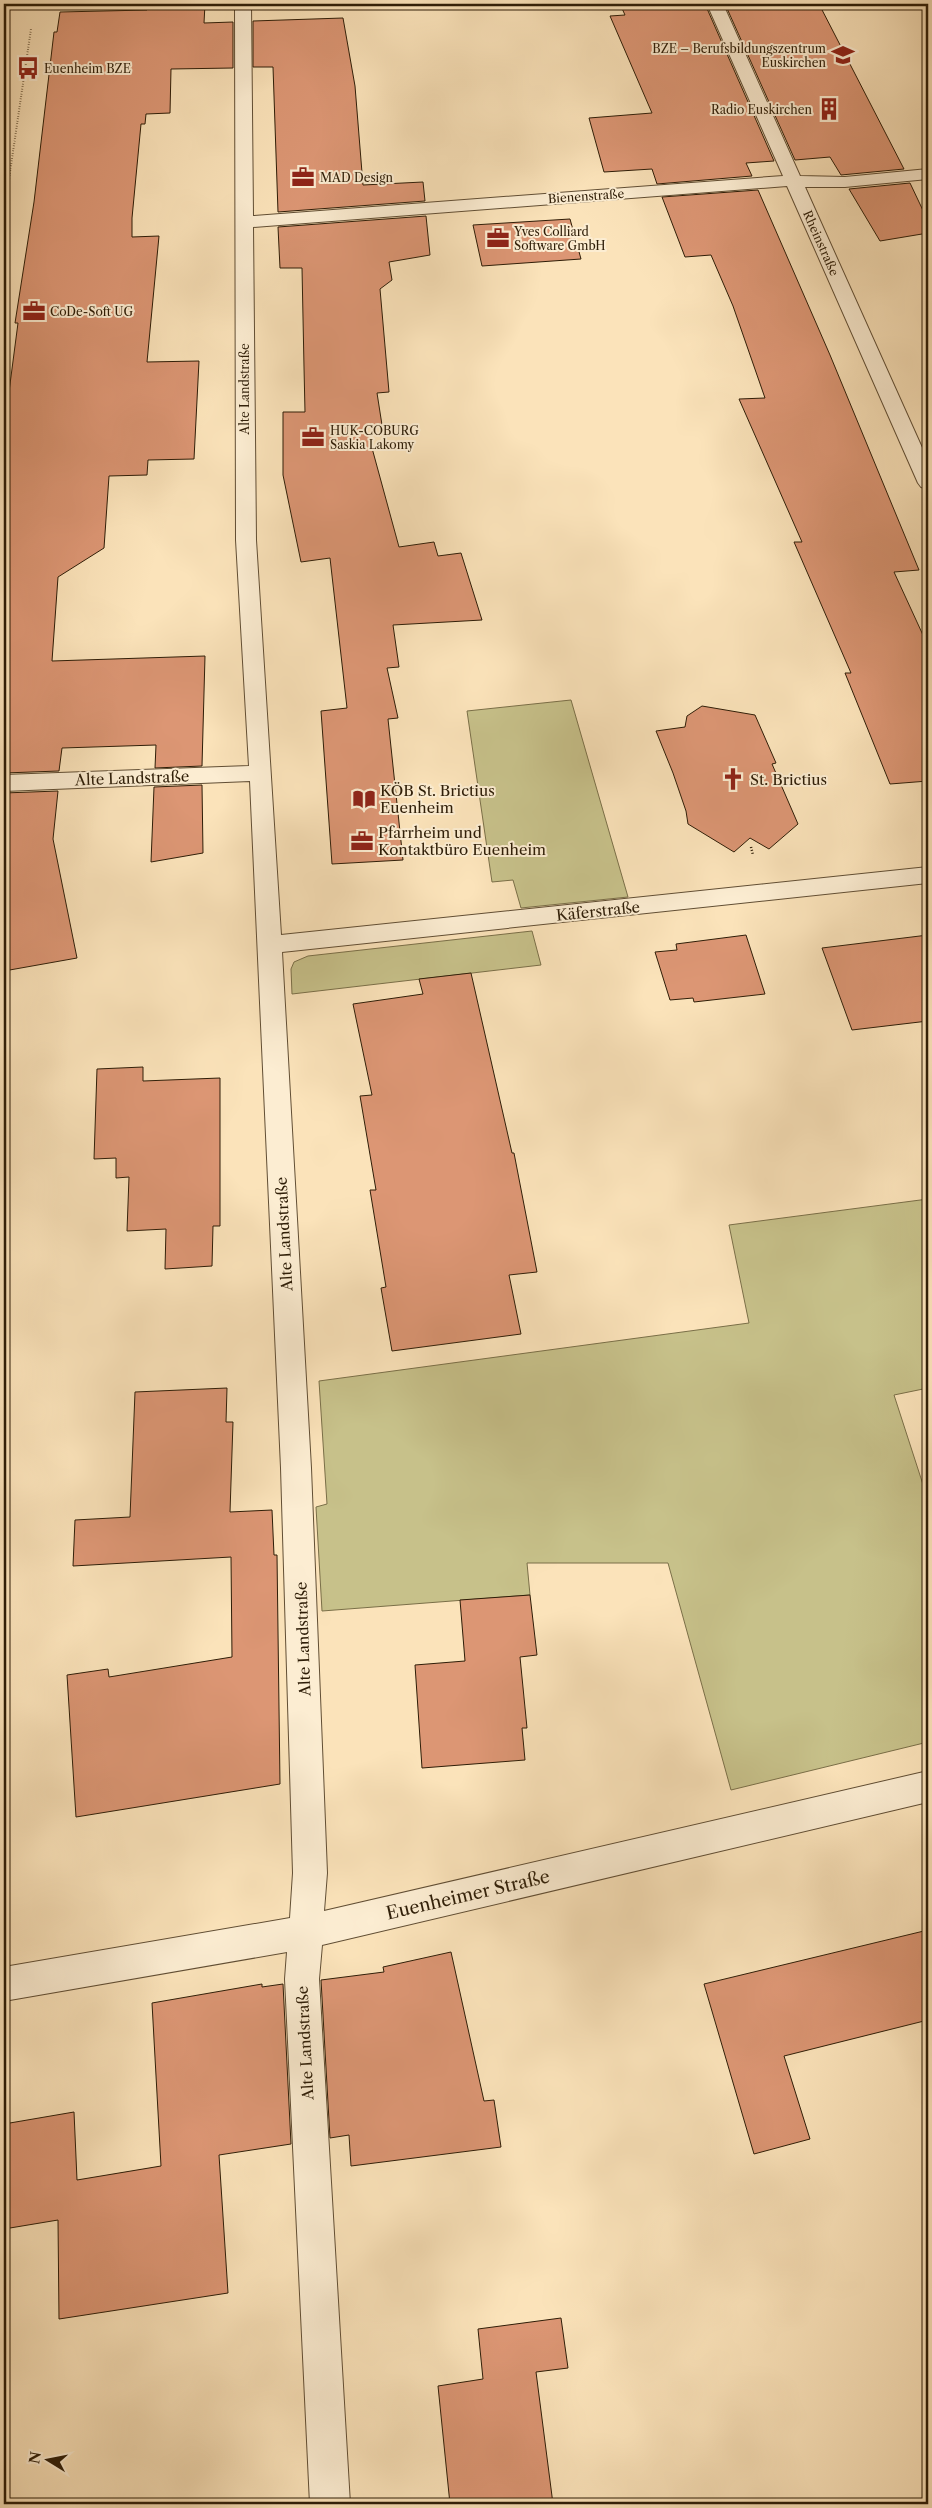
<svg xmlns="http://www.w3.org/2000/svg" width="932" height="2508" viewBox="0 0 932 2508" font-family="'Libre Caslon Text',serif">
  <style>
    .green { fill: #c7c18a; stroke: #7a6f48 }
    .building { fill: #dc9674; stroke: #2e1d07 }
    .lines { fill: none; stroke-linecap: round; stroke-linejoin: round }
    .minor-casing { stroke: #614e34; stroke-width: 2 }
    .primary-casing { stroke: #2e1d07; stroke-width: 2 }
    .path-far1 { stroke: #2e1d07; stroke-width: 2; stroke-dasharray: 0.5 2; stroke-linecap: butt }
    .path { stroke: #2e1d07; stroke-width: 2.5; stroke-dasharray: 1 2; stroke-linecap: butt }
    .minor { fill: #fcedd2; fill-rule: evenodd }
    .primary { fill: #eec27d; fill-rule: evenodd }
    .labels { text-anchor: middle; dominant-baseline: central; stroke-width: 4; stroke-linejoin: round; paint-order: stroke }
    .far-poi-label { font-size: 12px; fill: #2e1d07; stroke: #fcedd2; text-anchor: start }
    .far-street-label { font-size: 12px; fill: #2e1d07; stroke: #fcedd2 }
    .street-label { font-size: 15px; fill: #2e1d07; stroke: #fcedd2 }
    .poi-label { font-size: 15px; fill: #2e1d07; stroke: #fcedd2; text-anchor: start }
    .near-street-label { font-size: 18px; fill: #2e1d07; stroke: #fcedd2 }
  </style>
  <rect width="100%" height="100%" fill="#fbe3ba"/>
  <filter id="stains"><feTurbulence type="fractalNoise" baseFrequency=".004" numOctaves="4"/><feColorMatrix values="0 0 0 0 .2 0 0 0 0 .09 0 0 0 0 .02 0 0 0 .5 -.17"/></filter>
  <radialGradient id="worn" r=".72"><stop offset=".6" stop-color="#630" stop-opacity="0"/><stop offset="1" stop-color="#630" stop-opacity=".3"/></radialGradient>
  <!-- green -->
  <path class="green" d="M571,700L628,897L521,908L513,880L492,882L467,711Z
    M532,931L541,965L292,994L291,969L294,962L308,956Z
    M928,1199V1388L894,1395L928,1500V1742L731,1790L668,1563H527L530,1595L322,1611L316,1507L327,1504L319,1381L749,1323L729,1225Z"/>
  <!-- building -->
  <path class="building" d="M148,4H205L204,23L233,22V68L171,69L170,113L146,114L145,124H141L132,218V237L159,236L147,362L199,361L194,459L148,460L147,475L109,476L104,548L58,577L52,661L205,656L202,766L155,768L156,745L62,748L59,771L4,773V430L18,323H15L34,202L54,32H57L60,12L147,10Z
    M620,4H705L774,161L746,163L752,176L657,184L652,169L604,172L589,118L652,113L610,16L625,15Z
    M725,4H819L904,169L841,175L830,157L795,160Z
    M343,18L355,86L363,185L423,182L425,201L278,212L273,67H253V21Z
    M910,183L928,221V233L880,241L849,189Z
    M758,190L830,355L919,570L894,572L928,646V781L890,784L845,673H851L794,542H802L739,399L765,398L733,306L711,255L685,257L662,197Z
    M426,216L430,255L389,262L392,280L380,289L389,392L377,393L382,425L366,426L399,547L434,542L438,556L461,553L482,620L393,625L399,667L387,668L398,718L388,719L403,860L332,864L321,711L347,708L330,558L301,562L283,475V412H305L304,367L302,268H280L278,227Z
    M570,219L581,259L482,266L473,225Z
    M702,706L755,715L776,763L772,764L798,824L769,849L750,838L734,852L688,824L686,811L673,773L656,731L685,727L687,716Z
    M202,785L203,853L151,862L154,787Z
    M58,791L53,839L77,958L4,971V793Z
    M746,935L765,994L694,1002L693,998L670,1000L655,952L677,950L676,944Z
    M928,935V1021L852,1030L822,948Z
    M471,973L512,1153H514L537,1272L509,1275L521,1334L392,1351L381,1288L386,1287L370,1190H376L360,1096L372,1095L353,1004L423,994L419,979Z
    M143,1067V1081L220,1078V1226H213L212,1266L165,1269L166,1229L127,1231L129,1177L116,1178V1158L94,1159L97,1069Z
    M227,1388L226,1422H233L230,1512L272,1510L274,1555H277L280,1784L76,1817L67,1675L108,1669L109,1677L232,1657L231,1557L73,1566L75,1520L130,1517L135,1392Z
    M530,1595L537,1655L520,1657L527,1728H522L525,1760L422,1768L415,1665L465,1661L460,1600Z
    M928,1930V2020L784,2056L810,2139L754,2154L704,1984Z
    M451,1952L484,2101L494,2100L501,2147L351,2166L349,2135L330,2138L321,1980L384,1972L383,1967Z
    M262,1984V1987L283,1984L291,2144L219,2155L228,2293L59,2319L58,2220L4,2229V2124L74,2112L77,2180L161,2166L152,2003Z
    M561,2318L568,2368L536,2372L553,2504H450L438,2386L483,2379L478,2329Z"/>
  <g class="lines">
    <defs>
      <path id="minor" d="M235,4H251L253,216L783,176L707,4H723L800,176L845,177L928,169V179L845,187H805L928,461V489L921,487L918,483L787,186L253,227L256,540L281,935L928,867V883L282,952L311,1468L327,1873L324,1911L928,1771V1802L322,1945L319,1979L350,2504H310L285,1979L287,1952L4,2001V1967L290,1918L293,1873L281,1468L250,781L4,791V775L249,766L236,540Z"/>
      <path id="primary" d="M4,4H12V5L4,10Z"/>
    </defs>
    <!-- minor casing -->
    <use href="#minor" class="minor-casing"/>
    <!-- primary casing -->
    <use href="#primary" class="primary-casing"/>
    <!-- path-far1 -->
    <path class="path-far1" d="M4,213L31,29"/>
    <!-- path -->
    <path class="path" d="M751,847L753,855"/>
    <!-- minor -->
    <use href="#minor" class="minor"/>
    <!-- primary -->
    <use href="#primary" class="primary"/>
  </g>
  <!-- icons -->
  <defs>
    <symbol id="university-bare" viewBox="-9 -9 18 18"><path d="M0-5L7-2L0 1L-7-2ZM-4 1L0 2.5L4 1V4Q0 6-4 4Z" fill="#8f2418" stroke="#fcedd2" stroke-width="2.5" paint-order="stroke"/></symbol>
    <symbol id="bus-bare" viewBox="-9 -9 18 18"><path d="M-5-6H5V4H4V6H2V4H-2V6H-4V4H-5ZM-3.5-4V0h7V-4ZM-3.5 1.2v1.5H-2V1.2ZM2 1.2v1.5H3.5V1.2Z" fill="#8f2418" stroke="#fcedd2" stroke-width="2.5" paint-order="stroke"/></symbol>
    <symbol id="building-bare" viewBox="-9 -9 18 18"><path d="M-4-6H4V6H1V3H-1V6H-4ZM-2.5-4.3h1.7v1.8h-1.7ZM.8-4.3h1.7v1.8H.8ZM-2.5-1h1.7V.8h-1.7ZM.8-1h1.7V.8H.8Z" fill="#8f2418" stroke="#fcedd2" stroke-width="2.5" paint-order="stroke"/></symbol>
    <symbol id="office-bare" viewBox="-9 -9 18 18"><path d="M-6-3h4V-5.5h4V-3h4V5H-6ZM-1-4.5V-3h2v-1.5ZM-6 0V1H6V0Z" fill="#8f2418" stroke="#fcedd2" stroke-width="2.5" paint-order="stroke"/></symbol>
    <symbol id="church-bare" viewBox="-9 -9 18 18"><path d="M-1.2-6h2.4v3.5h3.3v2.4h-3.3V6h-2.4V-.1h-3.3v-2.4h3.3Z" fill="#8f2418" stroke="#fcedd2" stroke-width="2.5" paint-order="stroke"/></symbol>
    <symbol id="library-bare" viewBox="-9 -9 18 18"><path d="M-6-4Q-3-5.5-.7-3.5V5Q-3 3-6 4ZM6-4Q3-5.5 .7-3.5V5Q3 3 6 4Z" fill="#8f2418" stroke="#fcedd2" stroke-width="2.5" paint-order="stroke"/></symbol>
  </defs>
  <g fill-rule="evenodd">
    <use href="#university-bare" x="827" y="39" width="32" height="32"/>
    <use href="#bus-bare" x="12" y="52" width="32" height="32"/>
    <use href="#building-bare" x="813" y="93" width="32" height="32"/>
    <use href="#office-bare" x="287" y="161" width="32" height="32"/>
    <use href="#office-bare" x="482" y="222" width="32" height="32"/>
    <use href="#office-bare" x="18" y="295" width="32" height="32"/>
    <use href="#office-bare" x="297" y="421" width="32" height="32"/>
    <use href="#church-bare" x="717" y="763" width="32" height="32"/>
    <use href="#library-bare" x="348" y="783" width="32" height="32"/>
    <use href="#office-bare" x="346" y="825" width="32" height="32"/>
  </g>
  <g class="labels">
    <!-- far-poi labels -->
    <g class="far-poi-label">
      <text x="826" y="48" text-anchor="end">BZE – Berufsbildungszentrum<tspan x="826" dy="14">Euskirchen</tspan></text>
      <text x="44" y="68">Euenheim BZE</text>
      <text x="812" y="109" text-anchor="end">Radio Euskirchen</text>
      <text x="320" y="177">MAD Design</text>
      <text x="514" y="231">Yves Colliard<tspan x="514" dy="14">Software GmbH</tspan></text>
      <text x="50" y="311">CoDe-Soft UG</text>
      <text x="330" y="430">HUK-COBURG<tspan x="330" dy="14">Saskia Lakomy</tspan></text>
    </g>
    <!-- far-street labels -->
    <g class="far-street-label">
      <text transform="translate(586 196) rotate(-4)">Bienenstraße</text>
      <text transform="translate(821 243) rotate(66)">Rheinstraße</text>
      <text transform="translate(244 389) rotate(-90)">Alte Landstraße</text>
    </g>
    <!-- street labels -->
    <g class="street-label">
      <text transform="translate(132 778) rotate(-2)">Alte Landstraße</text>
      <text transform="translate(598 911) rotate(-6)">Käferstraße</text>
      <text transform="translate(284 1234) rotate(-93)">Alte Landstraße</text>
      <text transform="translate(303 1639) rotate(-92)">Alte Landstraße</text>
      <text transform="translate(305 2043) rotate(-93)">Alte Landstraße</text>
    </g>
    <!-- poi labels -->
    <g class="poi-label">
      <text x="750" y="779">St. Brictius</text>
      <text x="380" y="790">KÖB St. Brictius<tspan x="380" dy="17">Euenheim</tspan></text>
      <text x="378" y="832">Pfarrheim und<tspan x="378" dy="17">Kontaktbüro Euenheim</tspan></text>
    </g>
    <!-- near-street labels -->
    <g class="near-street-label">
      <text transform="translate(468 1895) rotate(-13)">Euenheimer Straße</text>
    </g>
  </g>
  <!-- margin -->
  <rect width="932" height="2508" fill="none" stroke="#fbe3ba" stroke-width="20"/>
  <rect x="5" y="5" width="922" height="2498" fill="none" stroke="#2e1d07" stroke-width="2.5"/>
  <rect x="10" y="10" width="912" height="2488" fill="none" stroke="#2e1d07"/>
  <!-- north arrow -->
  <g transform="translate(48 2460) rotate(280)" stroke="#fcedd2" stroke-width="4" paint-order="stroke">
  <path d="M0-4L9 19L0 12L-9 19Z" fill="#2e1d07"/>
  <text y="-8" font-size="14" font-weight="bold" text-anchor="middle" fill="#2e1d07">N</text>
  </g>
  <rect width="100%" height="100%" filter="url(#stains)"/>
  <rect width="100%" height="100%" fill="url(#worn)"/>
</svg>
